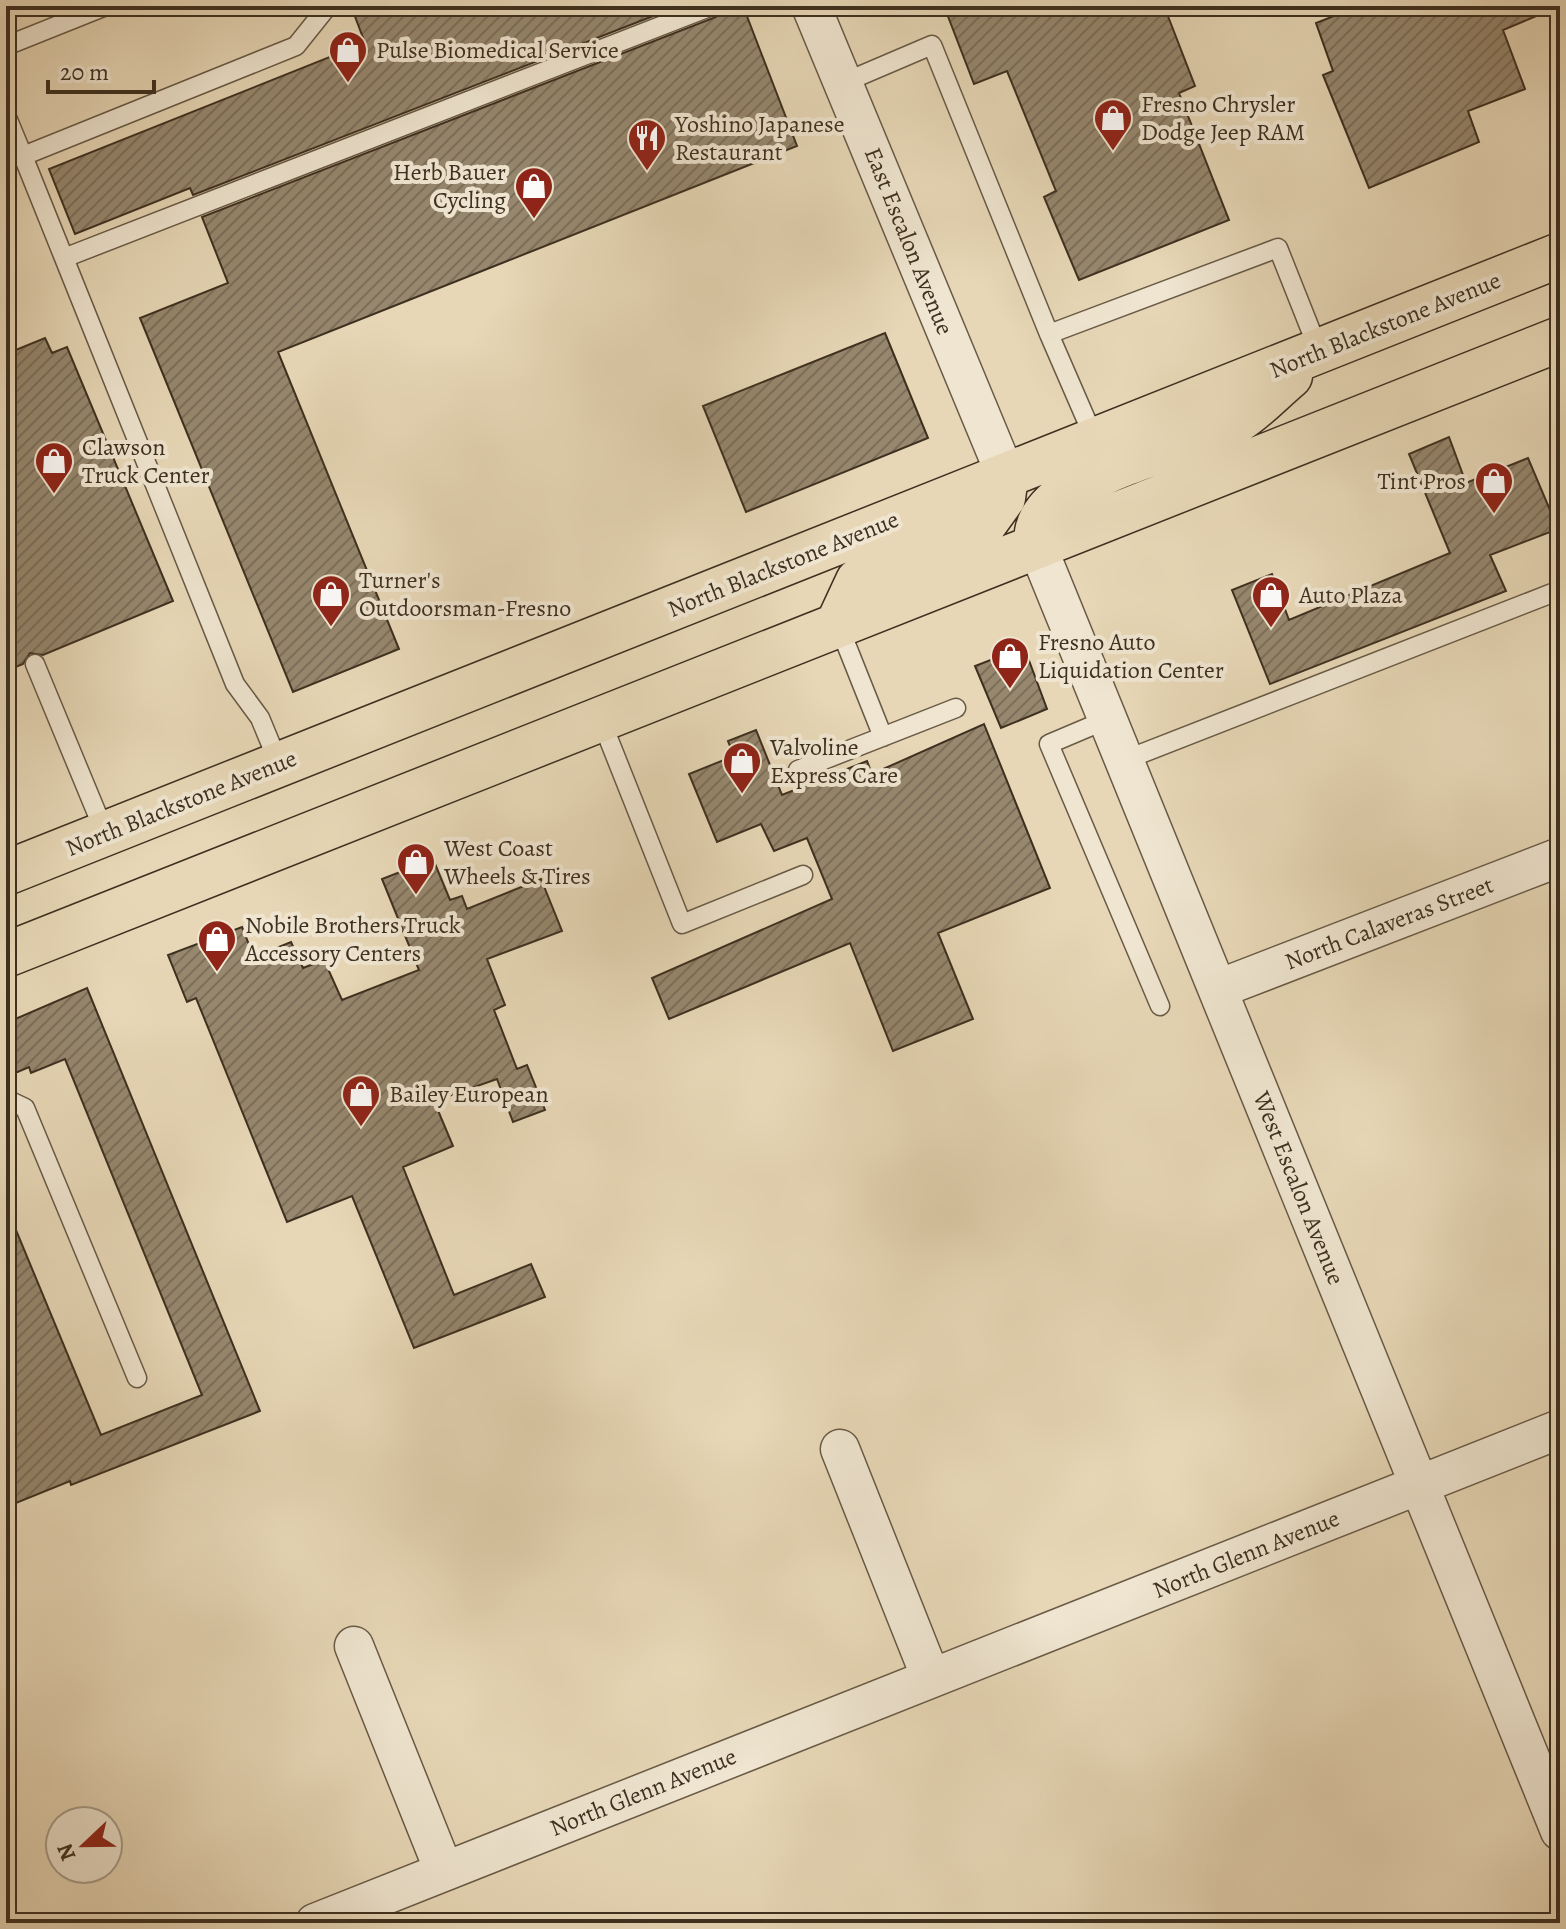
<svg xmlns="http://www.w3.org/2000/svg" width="1566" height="1929" viewBox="0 0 1566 1929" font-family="Alegreya,serif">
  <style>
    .building { fill: url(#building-hatch); stroke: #3e3020; stroke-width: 2 }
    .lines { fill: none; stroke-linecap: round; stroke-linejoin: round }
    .lane-casing { stroke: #685a46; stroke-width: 21 }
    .street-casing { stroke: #685a46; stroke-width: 41 }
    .primary-casing { stroke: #3e3020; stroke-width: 47 }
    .lane { stroke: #efe5d0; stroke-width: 18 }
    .street { stroke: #efe5d0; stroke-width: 38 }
    .primary { stroke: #e7d7b6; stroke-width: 44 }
    .labels { text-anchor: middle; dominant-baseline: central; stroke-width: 8; stroke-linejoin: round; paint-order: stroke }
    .poi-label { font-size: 24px; fill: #3e3020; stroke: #efe5d0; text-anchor: start }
    .street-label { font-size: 24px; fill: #3e3020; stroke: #efe5d0 }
  </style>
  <defs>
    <pattern id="building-hatch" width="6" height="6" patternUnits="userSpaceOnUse" patternTransform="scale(2)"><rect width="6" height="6" fill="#96876e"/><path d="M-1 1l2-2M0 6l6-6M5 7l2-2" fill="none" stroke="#7c6f5a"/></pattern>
  </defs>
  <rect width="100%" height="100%" fill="#e7d7b6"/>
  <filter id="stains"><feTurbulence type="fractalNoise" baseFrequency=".0025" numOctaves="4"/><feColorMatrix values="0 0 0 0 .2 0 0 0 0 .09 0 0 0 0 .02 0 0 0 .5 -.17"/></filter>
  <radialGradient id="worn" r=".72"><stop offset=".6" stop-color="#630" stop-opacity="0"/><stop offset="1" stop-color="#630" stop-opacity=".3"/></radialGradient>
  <!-- building -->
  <path class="building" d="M351,6H679L193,195L190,188L75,234L49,169L365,43Z
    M724,6H743L797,146L278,352L399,649L293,692L140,318L228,283L202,217L716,17Z
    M944,6H1164L1195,86L1179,93L1229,220L1079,280L1044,197L1056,191L1007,71L974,84Z
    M1359,6H1558V7L1503,30L1525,89L1468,111L1479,142L1369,188L1323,75L1333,71L1316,23Z
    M885,333L928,438L746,512L703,406Z
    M45,338L52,353L67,347L173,601L43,655L30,653L23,664L6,671V565L15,561L6,538V354Z
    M1449,437L1466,483L1528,458L1558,529L1490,555L1506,591L1270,684L1232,590L1272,574L1289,620L1450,553L1409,454Z
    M1024,647L1047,709L1001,728L975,666Z
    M984,724L1050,888L938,933L973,1019L893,1051L850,943L669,1019L652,978L832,899L807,838L774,851L761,824L717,842L689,774L734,756L728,741L756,730L782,795L867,761L872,774Z
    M433,859L450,900L462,896L467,909L541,879L562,931L487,959L505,1005L494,1010L517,1069L527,1065L545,1110L513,1122L497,1079L434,1101L453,1146L403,1167L454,1295L531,1264L545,1297L414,1348L352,1196L287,1222L196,998L187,1002L168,955L242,927L254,957L291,942L303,968L324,960L342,1000L419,970L382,879Z
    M87,988L260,1411L71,1485L70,1481L6,1507V1206L101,1435L202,1395L65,1059L31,1073L29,1067L6,1077V1023Z"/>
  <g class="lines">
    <defs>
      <path id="lane" d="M6,46L106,6
        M843,83L932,45L1049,334L1278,248L1319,351
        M6,115L23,156L296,46L328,6
        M23,156L64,258
        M1049,334L1095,440
        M838,624L883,737
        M35,664L105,833
        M1108,719L1049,744L1160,1006
        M601,720L682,924L803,875
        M1125,760L1560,590
        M279,764L260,718L235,684L64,258L712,6
        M798,770L956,708
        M6,1099L25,1108L137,1378"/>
      <path id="street" d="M811,6L1006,476
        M1037,546L1560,1831
        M1218,989L1560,857
        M840,1449L931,1678
        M354,1646L444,1871
        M315,1923L1560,1429"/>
      <path id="primary" d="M1037,546C1026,475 1191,449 1238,420C1257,408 1273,390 1290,376
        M838,624L858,581L985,523L1003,498L1006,476
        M6,873L1560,255
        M6,955L1560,339"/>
    </defs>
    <!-- lane casing -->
    <use href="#lane" class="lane-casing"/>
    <!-- street casing -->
    <use href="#street" class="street-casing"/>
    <!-- primary casing -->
    <use href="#primary" class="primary-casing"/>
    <!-- lane -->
    <use href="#lane" class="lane"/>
    <!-- street -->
    <use href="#street" class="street"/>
    <!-- primary -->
    <use href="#primary" class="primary"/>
  </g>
  <!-- icons -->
  <defs>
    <symbol id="shop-pin" viewBox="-11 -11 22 30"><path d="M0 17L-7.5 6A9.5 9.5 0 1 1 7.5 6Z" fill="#8f2418" stroke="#efe5d0"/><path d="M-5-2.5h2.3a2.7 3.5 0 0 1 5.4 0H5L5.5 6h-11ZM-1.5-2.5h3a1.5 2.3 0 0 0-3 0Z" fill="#fff"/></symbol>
    <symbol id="restaurant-pin" viewBox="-11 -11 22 30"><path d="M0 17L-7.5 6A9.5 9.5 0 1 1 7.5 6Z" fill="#8f2418" stroke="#efe5d0"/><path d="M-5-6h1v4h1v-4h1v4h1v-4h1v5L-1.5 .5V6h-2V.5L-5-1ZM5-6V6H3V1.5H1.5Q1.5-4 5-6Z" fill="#fff"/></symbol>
  </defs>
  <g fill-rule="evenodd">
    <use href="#shop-pin" x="326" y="28" width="44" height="60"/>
    <use href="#shop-pin" x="1091" y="96" width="44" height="60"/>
    <use href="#restaurant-pin" x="625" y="116" width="44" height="60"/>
    <use href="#shop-pin" x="512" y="164" width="44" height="60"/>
    <use href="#shop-pin" x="32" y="439" width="44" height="60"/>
    <use href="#shop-pin" x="1472" y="459" width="44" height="60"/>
    <use href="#shop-pin" x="309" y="572" width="44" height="60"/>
    <use href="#shop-pin" x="1249" y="573" width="44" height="60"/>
    <use href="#shop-pin" x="988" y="634" width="44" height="60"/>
    <use href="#shop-pin" x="720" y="739" width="44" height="60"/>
    <use href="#shop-pin" x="394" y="840" width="44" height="60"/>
    <use href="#shop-pin" x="195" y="917" width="44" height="60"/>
    <use href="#shop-pin" x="339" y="1072" width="44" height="60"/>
  </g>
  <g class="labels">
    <!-- poi labels -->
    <g class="poi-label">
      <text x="376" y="50">Pulse Biomedical Service</text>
      <text x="1141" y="104">Fresno Chrysler<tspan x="1141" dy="28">Dodge Jeep RAM</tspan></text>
      <text x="675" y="124">Yoshino Japanese<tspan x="675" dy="28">Restaurant</tspan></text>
      <text x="506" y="172" text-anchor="end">Herb Bauer<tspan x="506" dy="28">Cycling</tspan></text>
      <text x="82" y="447">Clawson<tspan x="82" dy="28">Truck Center</tspan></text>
      <text x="1466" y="481" text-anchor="end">Tint Pros</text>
      <text x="359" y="580">Turner's<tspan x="359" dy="28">Outdoorsman-Fresno</tspan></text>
      <text x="1299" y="595">Auto Plaza</text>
      <text x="1038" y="642">Fresno Auto<tspan x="1038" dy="28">Liquidation Center</tspan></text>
      <text x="770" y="747">Valvoline<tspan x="770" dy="28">Express Care</tspan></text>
      <text x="444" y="848">West Coast<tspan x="444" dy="28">Wheels &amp; Tires</tspan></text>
      <text x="245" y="925">Nobile Brothers Truck<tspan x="245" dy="28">Accessory Centers</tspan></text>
      <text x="389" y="1094">Bailey European</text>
    </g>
    <!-- street labels -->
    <g class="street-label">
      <text transform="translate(909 241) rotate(68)">East Escalon Avenue</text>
      <text transform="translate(1385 325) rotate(-22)">North Blackstone Avenue</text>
      <text transform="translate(783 564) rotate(-22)">North Blackstone Avenue</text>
      <text transform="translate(181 803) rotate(-22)">North Blackstone Avenue</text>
      <text transform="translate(1389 923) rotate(-21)">North Calaveras Street</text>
      <text transform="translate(1299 1188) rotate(68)">West Escalon Avenue</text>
      <text transform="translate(1246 1554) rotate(-22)">North Glenn Avenue</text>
      <text transform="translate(643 1792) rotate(-22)">North Glenn Avenue</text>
    </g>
  </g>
  <!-- margin -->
  <rect width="1566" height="1929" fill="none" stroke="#e7d7b6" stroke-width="32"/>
  <rect x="8" y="8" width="1550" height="1913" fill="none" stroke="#3e3020" stroke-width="4"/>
  <rect x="16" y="16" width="1534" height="1897" fill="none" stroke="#3e3020" stroke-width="2"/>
  <!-- north arrow -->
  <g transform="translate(84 1845) rotate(248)"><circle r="38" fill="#efe5d0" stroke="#a89d8a" stroke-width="2"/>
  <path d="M0-6L14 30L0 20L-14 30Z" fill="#8f2418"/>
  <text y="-12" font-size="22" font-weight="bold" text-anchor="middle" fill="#3e3020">N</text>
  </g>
  <!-- scale -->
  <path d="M48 80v12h106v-12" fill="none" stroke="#3e3020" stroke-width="4"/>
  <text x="60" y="80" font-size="24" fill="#3e3020" stroke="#efe5d0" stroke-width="6" paint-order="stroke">20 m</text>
  <rect width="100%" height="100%" filter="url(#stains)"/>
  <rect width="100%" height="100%" fill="url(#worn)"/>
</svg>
